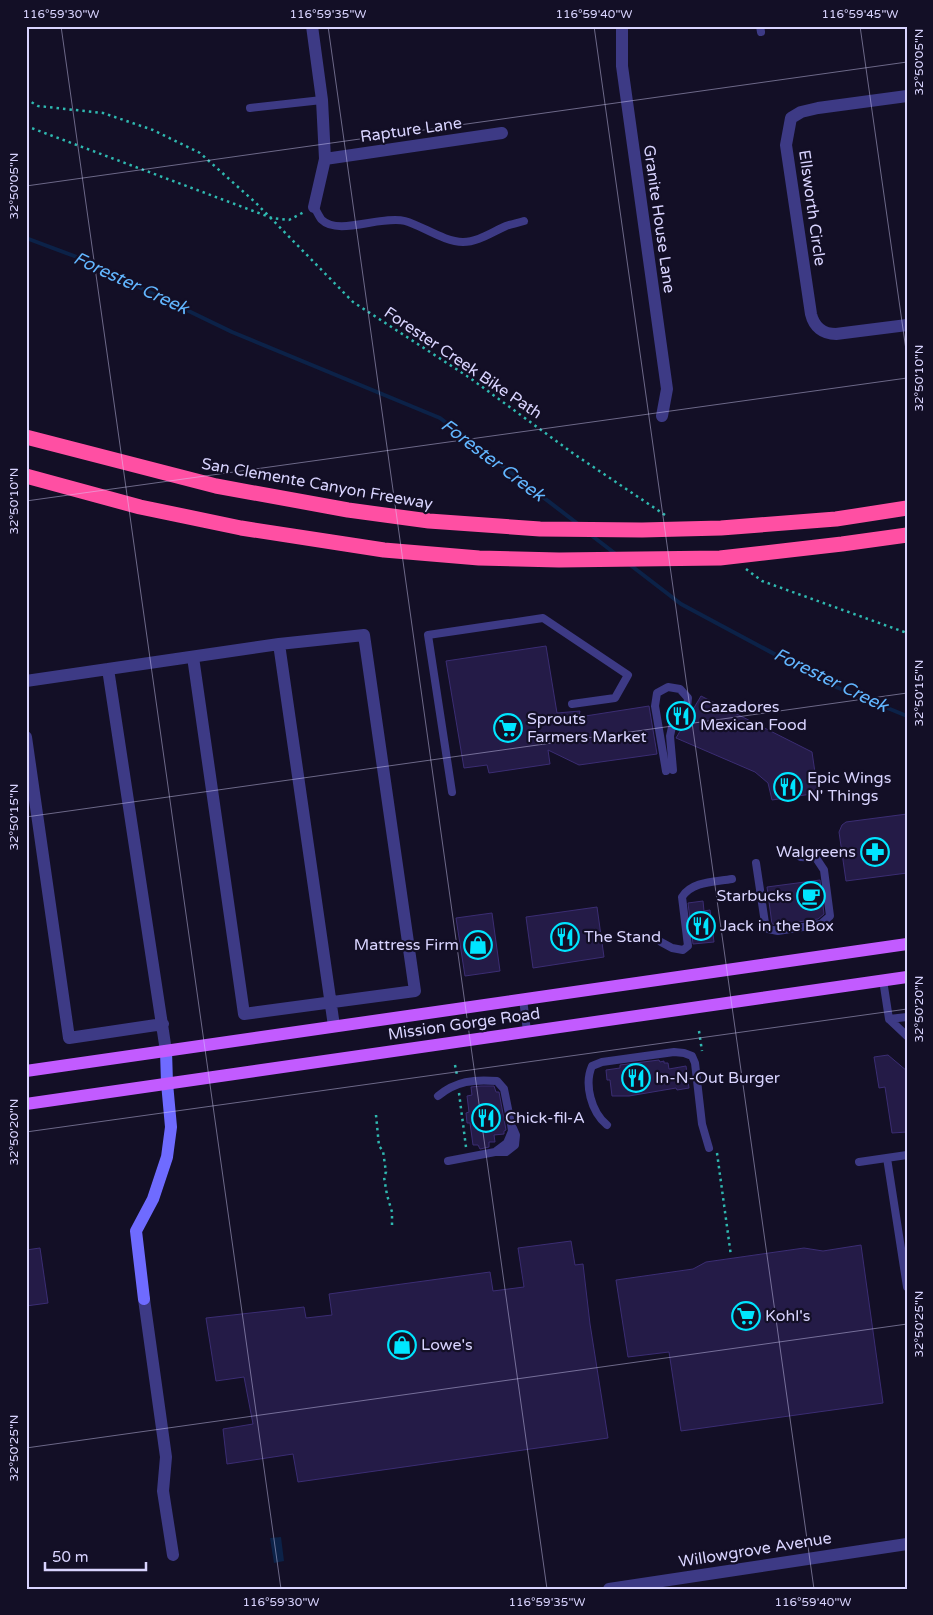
<svg xmlns="http://www.w3.org/2000/svg" width="933" height="1615" viewBox="0 0 933 1615" font-family="'Varela Round',sans-serif">
  <style>
    .water { fill: #0c2248 }
    .lines { fill: none; stroke-linecap: round; stroke-linejoin: round }
    .stream { stroke: #0c2248; stroke-width: 4 }
    .building { fill: #241b47; stroke: #3b2d73 }
    .path { stroke: #2fb8b0; stroke-width: 2.5; stroke-dasharray: 2.5 4; stroke-linecap: butt }
    .lane { stroke: #3d3a85; stroke-width: 8 }
    .street { stroke: #3d3a85; stroke-width: 12 }
    .secondary { stroke: #6f6bff; stroke-width: 12 }
    .primary { stroke: #c25bff; stroke-width: 12 }
    .highway { stroke: #ff4fa3; stroke-width: 15 }
    .ticks { fill: none; stroke: #d9d4ff; stroke-width: 1; stroke-opacity: 0.45 }
    .labels { text-anchor: middle; dominant-baseline: central; stroke-width: 4.5; stroke-linejoin: round; paint-order: stroke }
    .street-label { font-size: 16px; fill: #d9d4ff; stroke: #130f26 }
    .poi-label { font-size: 16px; fill: #d9d4ff; stroke: #130f26; text-anchor: start }
    .water-label { font-size: 18px; font-style: italic; fill: #62b6ff; stroke: #130f26 }
    .neatline { fill: none; stroke: #d9d4ff; stroke-width: 2 }
    .ticks-label { font-size: 12px; text-anchor: middle; fill: #d9d4ff }
  </style>
  <rect width="100%" height="100%" fill="#130f26"/>
  <!-- water -->
  <path class="water" d="M281,1537L284,1561L274,1563L270,1538Z"/>
  <g class="lines">
    <!-- stream -->
    <path class="stream" d="M26,238L77,257L232,332L440,418L578,524
      M591,535L617,555
      M629,564L681,604L836,687L907,716"/>
  </g>
  <!-- building -->
  <path class="building" d="M546,646L557,713L580,711L579,717L649,706L657,754L579,765L548,750L550,764L489,773L487,765L464,768L446,661Z
    M701,696L812,752L818,793L772,800L768,783L755,772L676,738Z
    M907,814V873L846,881L839,832L842,825L846,822Z
    M820,880L824,914L818,919L778,925L772,924L767,887Z
    M703,901L704,911L710,910L714,942L693,944L688,903Z
    M597,907L604,957L533,968L526,917Z
    M492,913L500,971L465,976L456,918Z
    M888,1055L907,1071V1132L892,1133L885,1087L879,1088L874,1057Z
    M659,1060L660,1062L664,1061V1063H668L669,1069L686,1066L689,1088L677,1090L676,1088L629,1096H612L610,1080H607L606,1070L620,1068V1065Z
    M481,1086H494L496,1092H499L506,1130L504,1131V1134L494,1135L495,1142H489V1147L480,1149L478,1145H473L470,1123H467L466,1113L469,1112L467,1096L472,1095L471,1087Z
    M571,1241L575,1265L583,1264L590,1324L608,1438L298,1482L293,1454L227,1464L223,1429L253,1424L244,1377L216,1381L206,1318L304,1307L306,1318L332,1315L329,1294L490,1272L493,1291L524,1287L518,1248Z
    M861,1245L883,1403L681,1431L669,1352L628,1357L616,1280L693,1269L706,1262L804,1248L823,1251Z
    M40,1248L48,1303L26,1306V1250Z"/>
  <g class="lines">
    <!-- path -->
    <path class="path" d="M26,99L38,106L103,113L153,130L200,153L256,203L353,302L470,378L574,454L665,515
      M26,126L272,218L289,220L304,212
      M746,569L762,581L907,633
      M699,1031L702,1051
      M455,1065L457,1075
      M459,1093L466,1147
      M376,1115L379,1146L383,1151L386,1172L384,1177L387,1195L392,1212V1226
      M717,1153L731,1256"/>
    <!-- lane -->
    <path class="lane" d="M760,26L761,32
      M250,108L322,100
      M314,207C317,211 319,217 322,220C338,236 382,215 405,221C423,226 444,242 463,242C478,242 492,232 506,226C511,224 518,223 524,221
      M666,771L655,706L657,693L668,687L680,689L688,698C687,713 683,717 672,727L670,736L673,770
      M452,792L428,635L543,618L628,675L615,698L572,704
      M756,863L765,923L768,929L778,931L821,924L830,916L824,870L816,858L801,857
      M661,942L672,948L683,950L688,946L682,897C692,881 715,882 732,879
      M883,980L889,1019L907,1036
      M523,999L527,1031
      M889,1019L907,1017
      M438,1096C456,1081 474,1079 497,1081L504,1089L511,1124L512,1131L507,1143L495,1152L448,1161
      M607,1125C591,1112 584,1084 592,1066L602,1062L674,1052L684,1053L692,1056L695,1063L702,1124L709,1148
      M495,1152H506L515,1145L516,1135L513,1128
      M887,1158L907,1287
      M859,1162L907,1155"/>
    <!-- street -->
    <path class="street" d="M312,26L322,100L325,159L314,207
      M622,26V66L667,389L662,416
      M907,96L818,108L801,112L791,118L786,145L811,314C814,327 823,334 836,334L907,325
      M325,159L502,133
      M279,644L334,1026
      M108,669L166,1051
      M26,681L279,644L364,635L415,991L244,1014L193,657
      M26,737L69,1038L163,1024
      M144,1299L166,1457L163,1491L173,1555
      M609,1589L907,1544"/>
    <!-- secondary -->
    <path class="secondary" d="M144,1299L136,1231L153,1199L167,1157L171,1127L167,1083L166,1051"/>
    <!-- primary -->
    <path class="primary" d="M26,1071L907,944
      M26,1104L907,977"/>
    <!-- highway -->
    <path class="highway" d="M26,437L216,486L348,510L429,521L540,529L642,530L721,528L836,519L907,508
      M26,476L140,507L241,528L384,550L479,558L559,560L720,558L842,544L907,535"/>
  </g>
  <!-- ticks -->
  <path class="ticks" d="M61,26L281,1589M328,26L547,1589M594,26L814,1589M860,26L907,357M26,186L907,62M26,501L907,378M26,817L907,693M26,1132L907,1009M26,1448L907,1324"/>
  <!-- icons -->
  <defs>
    <symbol id="restaurant-ring" viewBox="-11 -11 22 22"><circle r="9.5" fill="#130f26" stroke="#00e5ff" stroke-width="1.5"/><path d="M-5-6h1v4h1v-4h1v4h1v-4h1v5L-1.5 .5V6h-2V.5L-5-1ZM5-6V6H3V1.5H1.5Q1.5-4 5-6Z" fill="#00e5ff"/></symbol>
    <symbol id="supermarket-ring" viewBox="-11 -11 22 22"><circle r="9.5" fill="#130f26" stroke="#00e5ff" stroke-width="1.5"/><path d="M-6-5.5h2.5l.6 2H6L4.5 2H-2.5L-4.4-4H-6ZM-1.5 3.2a1.3 1.3 0 1 0 .1 0ZM3 3.2a1.3 1.3 0 1 0 .1 0Z" fill="#00e5ff"/></symbol>
    <symbol id="pharmacy-ring" viewBox="-11 -11 22 22"><circle r="9.5" fill="#130f26" stroke="#00e5ff" stroke-width="1.5"/><path d="M-2-6h4v4h4v4h-4v4h-4v-4h-4v-4h4Z" fill="#00e5ff"/></symbol>
    <symbol id="cafe-ring" viewBox="-11 -11 22 22"><circle r="9.5" fill="#130f26" stroke="#00e5ff" stroke-width="1.5"/><path d="M-5.5-4.5H6V0H3Q3 3.5 0 3.5H-2.5Q-5.5 3.5-5.5 0ZM3-3.2v2h1.7v-2ZM-6 4.5H4V6H-6Z" fill="#00e5ff"/></symbol>
    <symbol id="shop-ring" viewBox="-11 -11 22 22"><circle r="9.5" fill="#130f26" stroke="#00e5ff" stroke-width="1.5"/><path d="M-5-2.5h2.3a2.7 3.5 0 0 1 5.4 0H5L5.5 6h-11ZM-1.5-2.5h3a1.5 2.3 0 0 0-3 0Z" fill="#00e5ff"/></symbol>
  </defs>
  <g fill-rule="evenodd">
    <use href="#restaurant-ring" x="665" y="700" width="32" height="32"/>
    <use href="#supermarket-ring" x="492" y="712" width="32" height="32"/>
    <use href="#restaurant-ring" x="772" y="771" width="32" height="32"/>
    <use href="#pharmacy-ring" x="859" y="836" width="32" height="32"/>
    <use href="#cafe-ring" x="795" y="880" width="32" height="32"/>
    <use href="#restaurant-ring" x="685" y="910" width="32" height="32"/>
    <use href="#restaurant-ring" x="549" y="921" width="32" height="32"/>
    <use href="#shop-ring" x="462" y="929" width="32" height="32"/>
    <use href="#restaurant-ring" x="620" y="1062" width="32" height="32"/>
    <use href="#restaurant-ring" x="470" y="1102" width="32" height="32"/>
    <use href="#supermarket-ring" x="730" y="1300" width="32" height="32"/>
    <use href="#shop-ring" x="386" y="1329" width="32" height="32"/>
  </g>
  <g class="labels">
    <!-- street labels -->
    <g class="street-label">
      <text transform="translate(411 130) rotate(-8)">Rapture Lane</text>
      <text transform="translate(812 208) rotate(82)">Ellsworth Circle</text>
      <text transform="translate(659 219) rotate(82)">Granite House Lane</text>
      <text transform="translate(463 363) rotate(34)">Forester Creek Bike Path</text>
      <text transform="translate(317 484) rotate(10)">San Clemente Canyon Freeway</text>
      <text transform="translate(464 1024) rotate(-8)">Mission Gorge Road</text>
      <text transform="translate(755 1550) rotate(-9)">Willowgrove Avenue</text>
    </g>
    <!-- poi labels -->
    <g class="poi-label">
      <text x="700" y="707">Cazadores<tspan x="700" dy="18">Mexican Food</tspan></text>
      <text x="527" y="719">Sprouts<tspan x="527" dy="18">Farmers Market</tspan></text>
      <text x="807" y="778">Epic Wings<tspan x="807" dy="18">N' Things</tspan></text>
      <text x="856" y="852" text-anchor="end">Walgreens</text>
      <text x="792" y="896" text-anchor="end">Starbucks</text>
      <text x="720" y="926">Jack in the Box</text>
      <text x="584" y="937">The Stand</text>
      <text x="459" y="945" text-anchor="end">Mattress Firm</text>
      <text x="655" y="1078">In-N-Out Burger</text>
      <text x="505" y="1118">Chick-fil-A</text>
      <text x="765" y="1316">Kohl's</text>
      <text x="421" y="1345">Lowe's</text>
    </g>
    <!-- water labels -->
    <g class="water-label">
      <text transform="translate(131 283) rotate(25)">Forester Creek</text>
      <text transform="translate(493 460) rotate(37)">Forester Creek</text>
      <text transform="translate(831 680) rotate(26)">Forester Creek</text>
    </g>
  </g>
  <!-- border -->
  <rect width="933" height="1615" fill="none" stroke="#130f26" stroke-width="55"/>
  <!-- scale -->
  <path d="M45 1562v8h101v-8" fill="none" stroke="#d9d4ff" stroke-width="2.5"/>
  <text x="52" y="1562" font-size="15" fill="#d9d4ff" stroke="#130f26" stroke-width="4" paint-order="stroke">50 m</text>
  <rect x="28" y="28" width="878" height="1560" class="neatline"/>
  <g class="ticks-label">
    <text x="61" y="18">116°59'30"W</text>
    <text x="328" y="18">116°59'35"W</text>
    <text x="594" y="18">116°59'40"W</text>
    <text x="860" y="18">116°59'45"W</text>
    <text transform="translate(919 62) rotate(-90)" y="4">32°50'05"N</text>
    <text transform="translate(14 186) rotate(-90)" y="4">32°50'05"N</text>
    <text transform="translate(919 378) rotate(-90)" y="4">32°50'10"N</text>
    <text transform="translate(14 501) rotate(-90)" y="4">32°50'10"N</text>
    <text transform="translate(919 693) rotate(-90)" y="4">32°50'15"N</text>
    <text transform="translate(14 817) rotate(-90)" y="4">32°50'15"N</text>
    <text transform="translate(919 1009) rotate(-90)" y="4">32°50'20"N</text>
    <text transform="translate(14 1132) rotate(-90)" y="4">32°50'20"N</text>
    <text transform="translate(919 1324) rotate(-90)" y="4">32°50'25"N</text>
    <text transform="translate(14 1448) rotate(-90)" y="4">32°50'25"N</text>
    <text x="281" y="1606">116°59'30"W</text>
    <text x="547" y="1606">116°59'35"W</text>
    <text x="813" y="1606">116°59'40"W</text>
  </g>
</svg>
